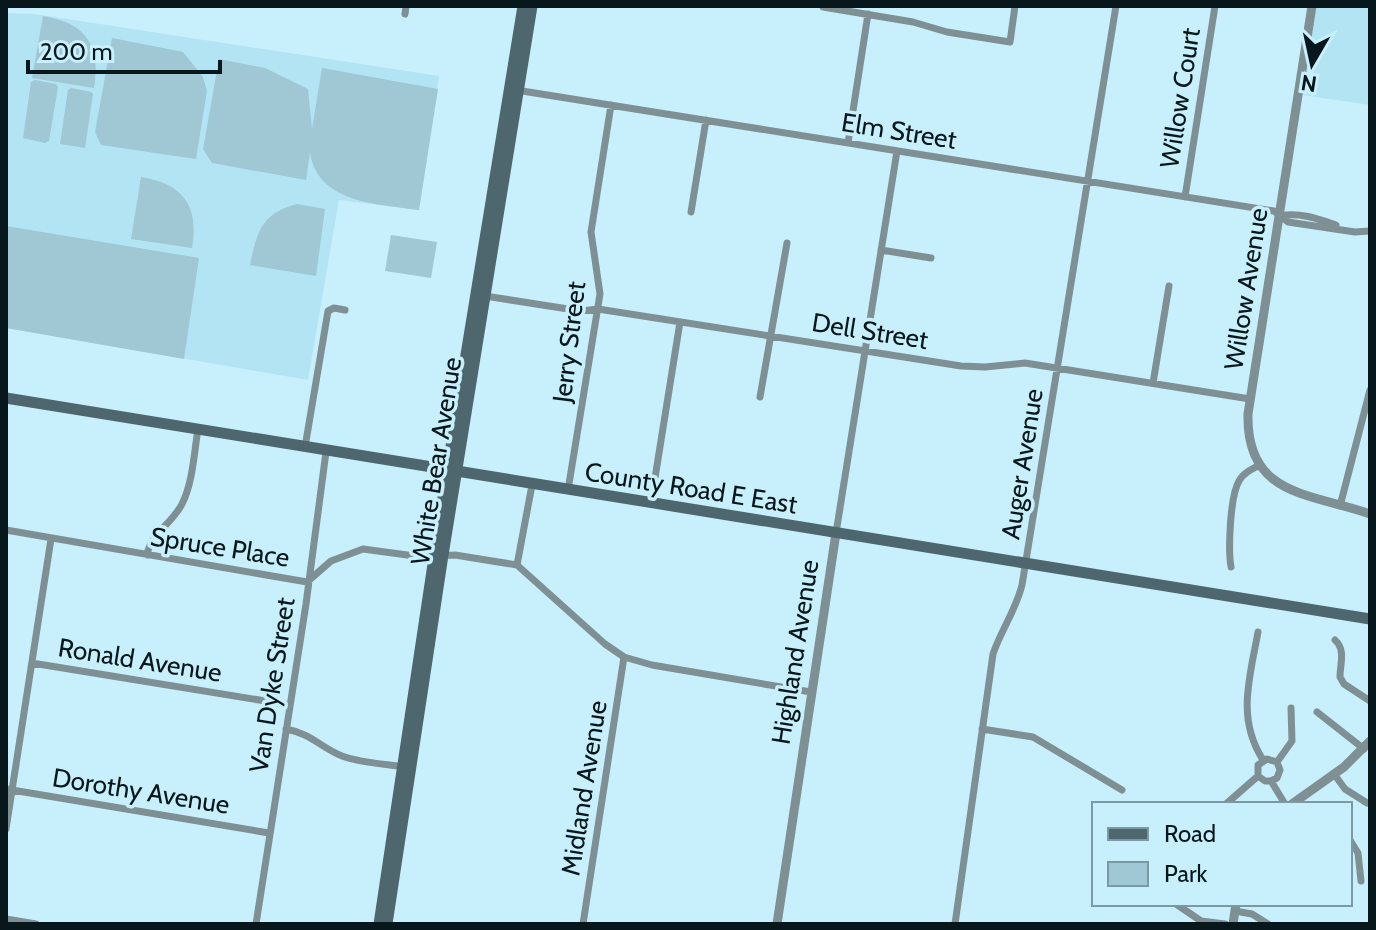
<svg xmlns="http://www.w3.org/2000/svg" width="1376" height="930" viewBox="0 0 1376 930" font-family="Cabin,sans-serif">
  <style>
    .built { fill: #b3e4f3 }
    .green { fill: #9fc7d4 }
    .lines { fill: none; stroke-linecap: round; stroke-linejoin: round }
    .minor { stroke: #7f9095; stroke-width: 7 }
    .tertiary { stroke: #7f9095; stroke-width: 9 }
    .secondary { stroke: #4e666d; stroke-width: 11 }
    .labels { text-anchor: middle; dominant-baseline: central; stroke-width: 7; stroke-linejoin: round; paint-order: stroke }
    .street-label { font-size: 26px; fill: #08171b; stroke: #c8f0fc }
  </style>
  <rect width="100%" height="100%" fill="#c8f0fc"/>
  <!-- built -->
  <path class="built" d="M1316,6H1370V105L1302,95Z
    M6,13L35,14L439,76L419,210L339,200L308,380L6,328Z"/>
  <!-- green -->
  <path class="green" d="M43,16C86,23 101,45 94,88L32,78Z
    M112,38L183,52L203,77L207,91L196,159L101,145L95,132Z
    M219,59L265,68L308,89L312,129L322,68L438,89L419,210C377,204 317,203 310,152L306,180L212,163L203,149Z
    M35,80L56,84L58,87L49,141L45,143L23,138L31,82Z
    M71,88L91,92L93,94L85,148L60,144L68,90Z
    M141,177C184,184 199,206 192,248L131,239Z
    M297,204L325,209L316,276L250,265C257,231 262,213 297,204Z
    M6,226L199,258L184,359L6,328Z
    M391,235L437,242L431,278L385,271Z"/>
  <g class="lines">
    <!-- minor -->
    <path class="minor" d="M823,7L913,22L947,32L1010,42L1015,6
      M405,14L406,6
      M516,90L1274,211L1288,222L1355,232L1370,231
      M848,143L868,14
      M1185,197L1215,6
      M691,212L706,120
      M1280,216C1300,212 1318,219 1336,225
      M881,250L931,258
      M485,296L581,311L598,309L961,366L985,367L1025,363L1250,399
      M1153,383L1169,286
      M760,397L787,243
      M305,447L328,311L334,308L345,310
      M568,490L600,294L591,232L611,105
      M651,503L680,322
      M1340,506L1370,390
      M6,530L307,582L331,561L363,549L422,557L455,555L517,565L605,644L624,657L652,665L811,692
      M836,533L897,151
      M147,555C151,533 172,524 182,504C193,482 194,453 198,429
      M517,565L532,485
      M1231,567C1228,550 1230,496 1239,481C1243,473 1252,469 1260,465
      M1258,632C1250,677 1236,718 1263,760
      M1335,640C1346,650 1340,664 1340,677L1344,684L1370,701
      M32,663L290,705
      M1317,712L1364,749
      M286,729C312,734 320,747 342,756C361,763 385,764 405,767
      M982,729L1033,737L1122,790
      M1277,762L1292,741L1291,708
      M1334,774L1345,789L1367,803
      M1271,781L1277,778L1280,770L1277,762L1267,759L1258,765V776L1265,781H1271L1285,804
      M6,789L269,833
      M1226,804L1258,776
      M6,829L51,539
      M1350,840L1358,853L1361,881
      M1176,904L1201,921L1225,924
      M1235,911L1252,914L1268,924
      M6,919L36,924
      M256,924L306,604L326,452
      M583,924L624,657
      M955,924L993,654C1001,630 1016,610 1022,585L1116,6"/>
    <!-- tertiary -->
    <path class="tertiary" d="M1312,6L1248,414C1246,497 1311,493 1370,514
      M1292,804L1344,767L1370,741
      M777,924L836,533
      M1233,924L1236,904"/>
    <!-- secondary -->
    <path class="secondary" d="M6,398L1370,619
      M379,924L447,471L523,6
      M387,924L443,555L532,6"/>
  </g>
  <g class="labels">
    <!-- street labels -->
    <g class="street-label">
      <text transform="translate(1180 98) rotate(-81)">Willow Court</text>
      <text transform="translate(899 131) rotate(9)">Elm Street</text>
      <text transform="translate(1246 289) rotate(-81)">Willow Avenue</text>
      <text transform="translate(870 331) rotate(9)">Dell Street</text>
      <text transform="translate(569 342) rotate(-83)">Jerry Street</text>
      <text transform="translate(436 461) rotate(-81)">White Bear Avenue</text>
      <text transform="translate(1022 464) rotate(-81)">Auger Avenue</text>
      <text transform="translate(691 488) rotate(9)">County Road E East</text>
      <text transform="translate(220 547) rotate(9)">Spruce Place</text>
      <text transform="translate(795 652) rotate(-81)">Highland Avenue</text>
      <text transform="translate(140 660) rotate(9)">Ronald Avenue</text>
      <text transform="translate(272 685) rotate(-81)">Van Dyke Street</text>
      <text transform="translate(584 788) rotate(-81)">Midland Avenue</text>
      <text transform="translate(141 791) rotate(9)">Dorothy Avenue</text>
    </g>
  </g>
  <!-- border -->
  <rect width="1376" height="930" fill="none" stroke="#08171b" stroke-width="16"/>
  <!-- legend -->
  <rect x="1092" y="802" width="260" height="104" fill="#c8f0fc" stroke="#7b99a2" stroke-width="2"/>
  <rect x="1108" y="828" width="40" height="12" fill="#4e666d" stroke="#7b99a2" stroke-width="2"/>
  <text x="1164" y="842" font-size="24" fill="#08171b">Road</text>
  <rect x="1108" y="862" width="40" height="24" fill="#9fc7d4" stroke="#7b99a2" stroke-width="2"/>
  <text x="1164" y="882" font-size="24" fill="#08171b">Park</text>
  <!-- north arrow -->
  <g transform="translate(1312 64) rotate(189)" stroke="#c8f0fc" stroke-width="6" paint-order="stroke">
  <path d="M0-6L14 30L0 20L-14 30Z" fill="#08171b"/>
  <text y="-12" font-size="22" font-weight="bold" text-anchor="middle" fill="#08171b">N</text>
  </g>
  <!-- scale -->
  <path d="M28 60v12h192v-12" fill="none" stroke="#08171b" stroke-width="4"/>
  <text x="40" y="60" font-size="24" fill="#08171b" stroke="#c8f0fc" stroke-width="6" paint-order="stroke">200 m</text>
</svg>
